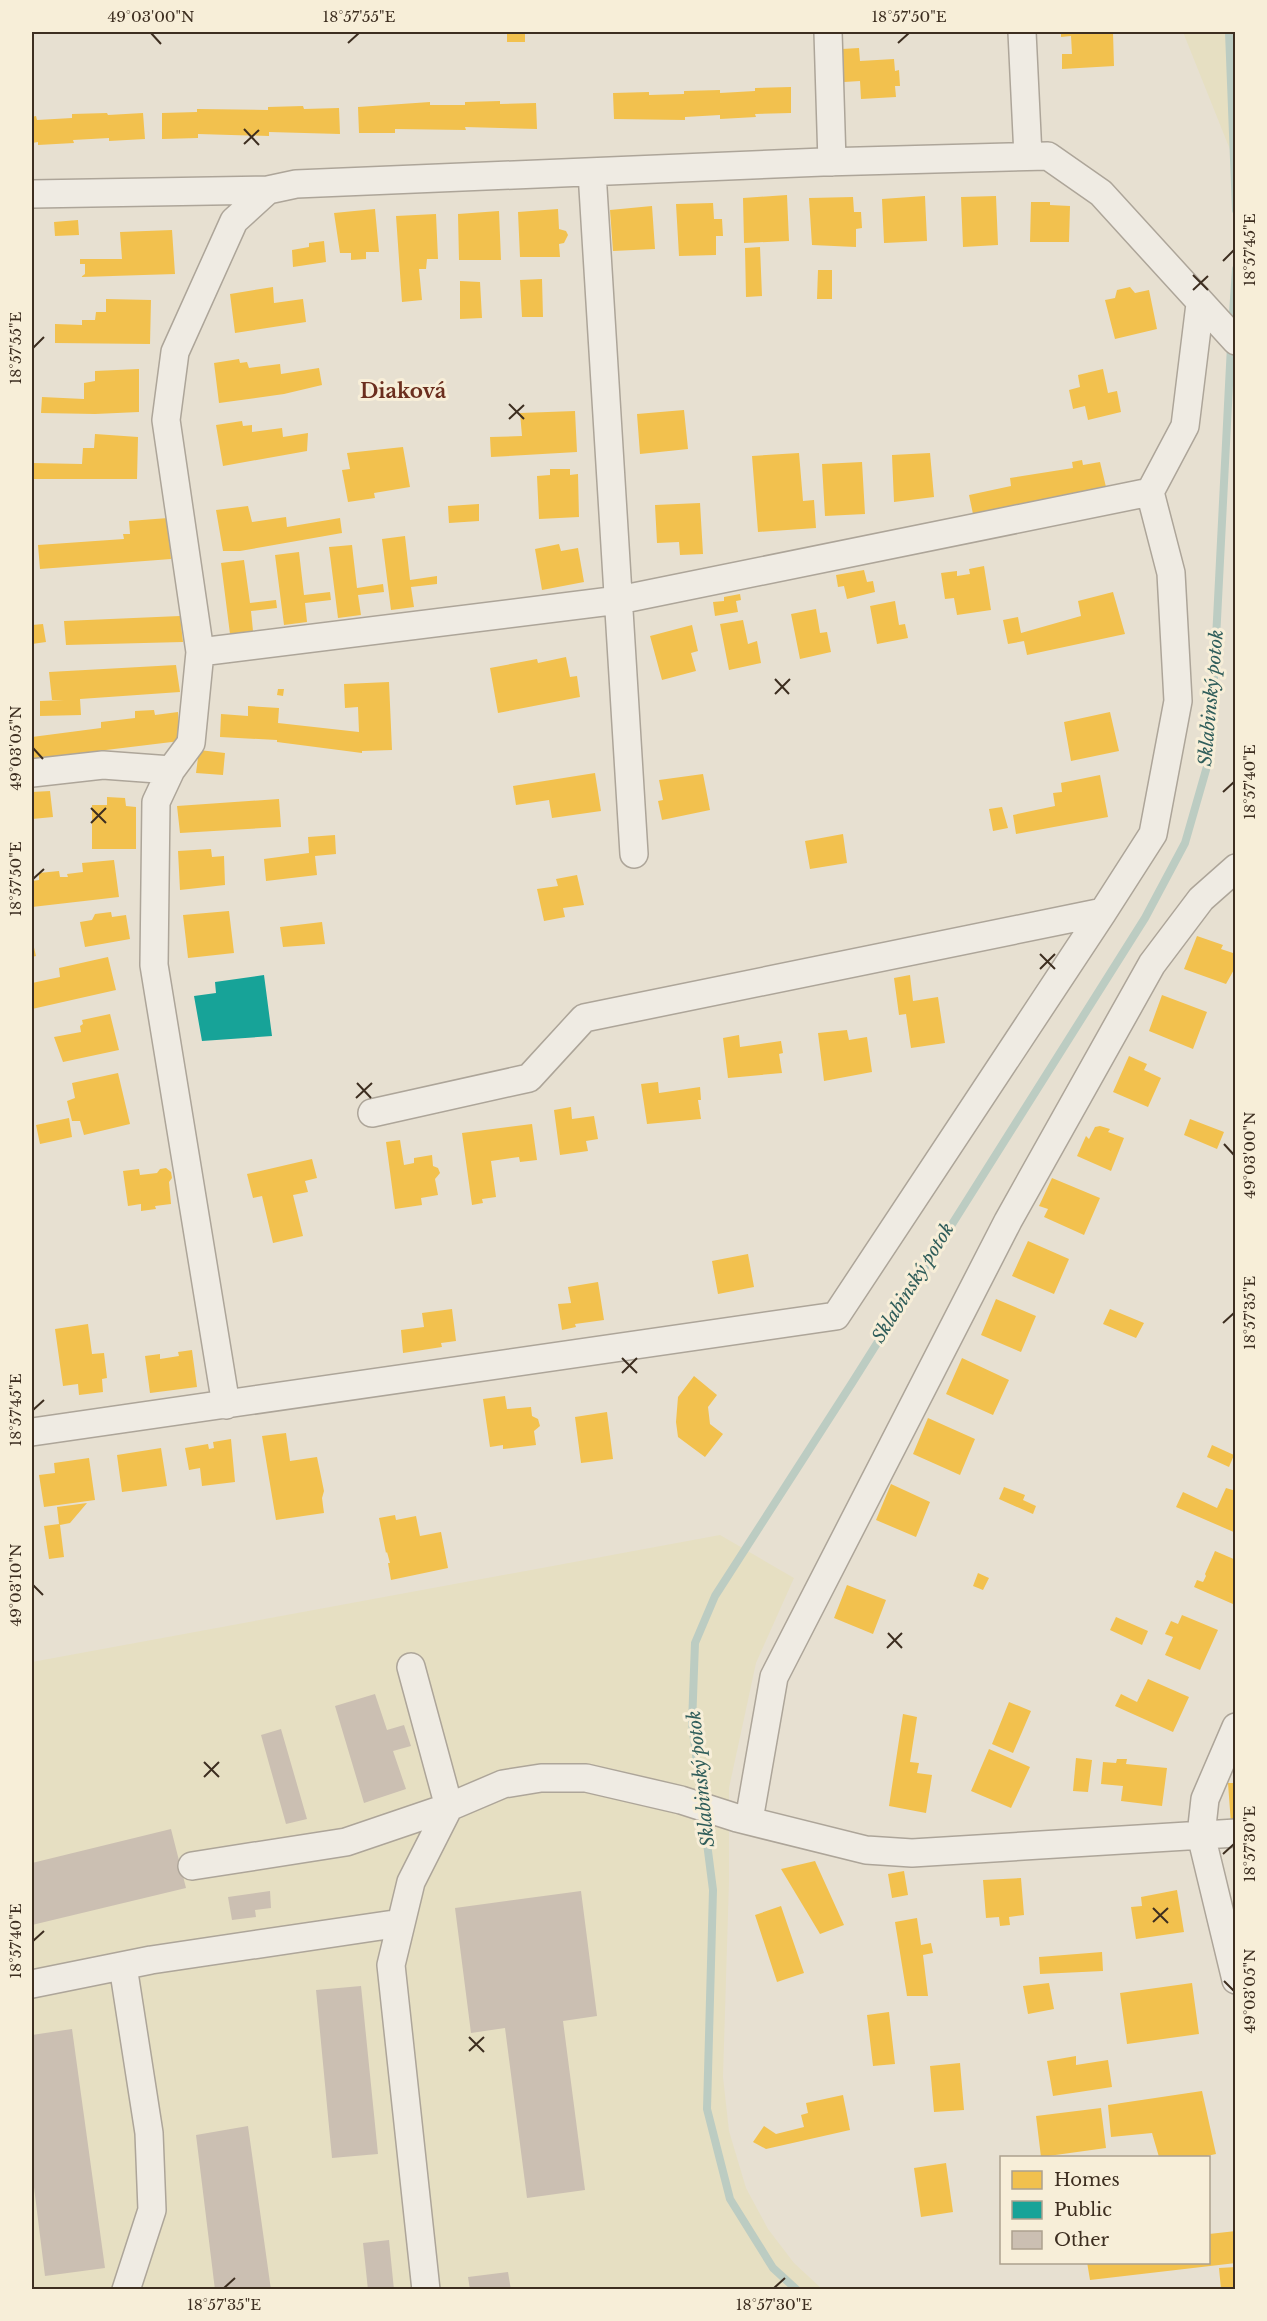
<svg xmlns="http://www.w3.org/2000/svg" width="1267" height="2321" viewBox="0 0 1267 2321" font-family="'Libre Baskerville',serif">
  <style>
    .farmland { fill: #e6dfc2 }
    .homes { fill: #f2c14e }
    .public { fill: #17a398 }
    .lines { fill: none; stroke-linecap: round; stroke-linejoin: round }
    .stream { stroke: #bcccc2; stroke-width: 8 }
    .building { fill: #cbbfb2 }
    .minor-casing { stroke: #ada599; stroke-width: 30 }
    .minor { stroke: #efebe3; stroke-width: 27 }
    .ticks { fill: none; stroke: #3d2e20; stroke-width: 2 }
    .labels { text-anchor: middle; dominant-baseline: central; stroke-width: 6; stroke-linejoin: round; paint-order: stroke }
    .water-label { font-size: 18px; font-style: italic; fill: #2f5d5a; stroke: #f7eed8 }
    .quarter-label { font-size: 20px; font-weight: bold; fill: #6b2e1e; stroke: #f7eed8 }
    .neatline { fill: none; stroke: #3d2e20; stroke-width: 2 }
    .ticks-label { font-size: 15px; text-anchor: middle; fill: #3d2e20 }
  </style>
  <rect width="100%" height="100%" fill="#e7e0d1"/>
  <!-- farmland -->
  <path class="farmland" d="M1183,32H1235V162Z
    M720,1535L794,1578L756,1663L729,1788V1881L723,2077L729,2131L746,2188L768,2229L794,2263L822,2289L32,2290V1662Z"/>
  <!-- homes -->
  <path class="homes" d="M507,32H525V42H507Z
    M1061,32H1113L1114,66L1062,69V54H1072L1071,36L1061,37Z
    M859,48L860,61L894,59L895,71L899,70L900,86H895L896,97L861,99L860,81L844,82L842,49Z
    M791,87V113L755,114L756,117L720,119V115L685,117V120L614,119L613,93L649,92V95L684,94V91L720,90V93L755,91V88Z
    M500,101V104L536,103L537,129L465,127L466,130L395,129V133H359L358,107L430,102V105H465V102Z
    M303,106L304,109L339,108L340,134L269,132V136L198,134V138L162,139V113L197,112V109L268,110V107Z
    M107,113L108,115L143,113L145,139L109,141V138L73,140L74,143L38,145V142L32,143V117L36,116L37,120L72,118V114Z
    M787,195L789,241L744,243L743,198Z
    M925,196L927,241L884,243L882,199Z
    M996,196L998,245L963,247L961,197Z
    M853,197L854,212H861L862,228L856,229V247L812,245L809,198Z
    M1031,202H1050V205L1070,206L1069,242H1030Z
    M713,203L714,219H722L723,236H716V255L679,256L676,204Z
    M652,206L655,249L613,251L610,210Z
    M375,209L379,252H366V259L351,260V253H340L334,213Z
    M558,209L559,229L566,231L568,235L564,243L559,244L560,257H520L518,212Z
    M499,211L501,260H459L458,214Z
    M436,214L438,259H427L426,269H419L422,300L402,302L396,216Z
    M78,220L79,235L55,236L54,222Z
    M172,230L175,274L81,277L85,274V264H80V259H122L120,232Z
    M324,241L326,262L293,267L292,250L309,247V243Z
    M760,247L762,296L746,297L745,248Z
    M818,270H832V299H817Z
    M542,279L543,317H522L520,280Z
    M460,281L480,282L482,318L460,319Z
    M273,287L274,303L303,299L306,322L235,333L230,294Z
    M1130,287L1135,293L1149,290L1157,329L1115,339L1105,300L1115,298L1117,290Z
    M106,299L151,300L150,344L55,343V324L82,325V320H95L96,312H106Z
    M239,359L240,363L247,362L249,368L280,364L281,374L319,368L322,385L284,394L219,403L214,363Z
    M139,369V412L95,414L41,413L42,397L84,399V383L95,381V371Z
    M1103,369L1108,393L1117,391L1121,412L1088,420L1085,406L1073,409L1069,390L1080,387L1078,375Z
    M684,410L688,449L640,454L637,414Z
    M575,411L577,452L491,457L490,437L522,436L520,413Z
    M242,421L243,426L252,425V432L282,428L283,437L308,433L307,451L223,466L216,425Z
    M95,434L138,437L137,479H32V463L82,464L83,448H94Z
    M403,447L410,487L374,493L375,498L348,502L342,470L350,469L347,453Z
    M799,453L803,501L814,500L816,528L758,532L752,456Z
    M930,453L934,497L894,502L892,455Z
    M1082,460L1083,465L1100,462L1106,487L973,514L969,495L1011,486L1010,478L1073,468L1072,462Z
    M862,462L865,514L825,516L822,464Z
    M550,469H570V475L578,474L579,517L539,519L537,476L550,475Z
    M700,503L703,554L680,555L679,542L657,543L655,505Z
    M479,504V521L449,523L448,506Z
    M248,506L252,522L286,517L287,527L340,518L342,533L240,551H223L216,510Z
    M168,518L171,559L40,569L38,545L124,539L123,534H130L129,521Z
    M405,536L410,580L437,576V584L411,587L414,607L391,610L382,539Z
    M559,544L561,551L578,548L584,582L542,590L535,549Z
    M352,545L357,588L383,584L384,592L358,595L361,615L338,618L329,547Z
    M299,552L304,595L330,592L331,600L305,603L307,622L284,625L275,555Z
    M244,560L250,603L276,600L277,608L251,611L253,631L230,634L221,563Z
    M984,566L991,610L957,615L954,598L945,599L941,573L957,571V576L970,574L969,569Z
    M864,570L867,582L873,581L875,592L847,599L844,586L838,587L836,575Z
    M1113,592L1125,634L1027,655L1024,641L1008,644L1003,620L1018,617L1021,633L1081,616L1078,601Z
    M740,594L741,600L736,601L738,612L715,616L713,602L724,601V597Z
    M895,601L899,625L905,624L908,638L877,644L870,606Z
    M816,609L820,633L827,632L831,652L800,659L791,614Z
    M180,616L183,642L66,645L64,621Z
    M743,620L748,644L757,641L761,663L729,670L720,624Z
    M43,624L46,642L32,644V625Z
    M692,625L698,651L691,653L696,671L662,680L650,636Z
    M566,657L570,677L577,676L580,697L498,713L490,668L537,659L538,663Z
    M176,665L180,692L80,699L81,715L40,716V701L64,700H52L49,672Z
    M389,682L392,750L362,751V753L277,742V740L220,737L221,714L248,716V706L279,708L278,723L359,732L358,707L345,708L344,684Z
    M278,689H284L283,696L277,695Z
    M154,710L155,715L178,712L180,741L32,759V737L101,728V722L135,718V711Z
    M1110,712L1119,751L1071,761L1064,722Z
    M199,750L225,753L223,775L196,773Z
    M595,773L601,811L552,818L549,800L516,805L513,786Z
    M703,774L710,810L662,820L658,801L663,800L659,780Z
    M1100,775L1108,817L1016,834L1013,815L1055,806L1053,793L1062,792L1061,783Z
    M50,791L53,817L32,819V792Z
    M107,797L125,798L126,806L136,807V849H92V805H107Z
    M279,799L281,827L180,833L177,806Z
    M1002,807L1008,828L993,831L989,809Z
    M843,834L847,863L810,869L805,841Z
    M335,835L336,854L315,856L317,875L266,881L264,859L309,853L308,837Z
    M211,849L212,857L224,856L225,885L180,890L178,851Z
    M114,860L119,897L32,907V881L39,880V873L59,871L60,877H68L67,874L83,872L82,863Z
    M577,875L584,905L563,908L565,917L544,921L537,889L558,886L556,879Z
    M229,911L234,953L188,958L183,915Z
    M111,912L112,917L126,915L130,939L85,947L80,922L92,920L95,914Z
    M322,922L325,944L283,947L280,927Z
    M1197,936L1223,945L1221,949L1236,954V966L1226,984L1184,969Z
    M32,939L36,956L32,957Z
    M108,957L116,990L32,1009V983L60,977L59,968Z
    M910,975L913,1001L938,997L945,1043L911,1048L906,1014L899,1015L894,978Z
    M1162,995L1207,1012L1193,1049L1149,1031Z
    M110,1014L119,1050L63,1062L54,1037L81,1032L80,1026L83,1024L82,1020Z
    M847,1030L849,1040L867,1037L872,1072L824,1081L818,1033Z
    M739,1035L740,1047L781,1041L783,1053L779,1054L782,1073L728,1078L723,1038Z
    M1129,1056L1147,1064L1144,1070L1161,1078L1148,1107L1113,1092Z
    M118,1073L130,1124L84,1135L80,1121H72L67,1101L75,1098L72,1083Z
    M658,1082L659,1093L700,1087L701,1100H698L701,1119L647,1124L641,1084Z
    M571,1107L572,1119L594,1116L598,1139L586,1141L588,1151L560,1155L554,1110Z
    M69,1118L72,1137L40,1144L36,1125Z
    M1190,1119L1224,1132L1217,1149L1184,1135Z
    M532,1124L537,1160L520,1162L519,1157L491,1161L496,1197L482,1199L483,1203L472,1205L462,1133Z
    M1100,1126L1110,1129L1108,1132L1124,1138L1111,1171L1077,1156L1086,1136L1089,1139L1095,1127Z
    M400,1140L404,1165L414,1163V1158L432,1155L433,1166L438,1168L440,1173L435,1179L438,1195L421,1198L422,1205L395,1209L386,1142Z
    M312,1159L317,1178L305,1181L308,1192L293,1195L303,1236L273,1243L262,1196L253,1198L247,1174Z
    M166,1168L171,1172L172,1178L169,1182L171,1204L155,1206L156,1209L141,1211V1204L128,1206L123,1171L139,1169L140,1175L157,1173L160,1169Z
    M1052,1178L1100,1198L1084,1235L1044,1217L1048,1209L1039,1206Z
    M1028,1241L1069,1259L1054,1294L1012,1276Z
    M748,1254L754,1287L718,1294L712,1261Z
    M598,1282L604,1320L575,1324L576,1327L562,1330L558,1304L571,1303L568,1287Z
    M996,1299L1036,1316L1021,1352L981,1335Z
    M452,1309L456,1341L441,1343L442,1347L403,1353L401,1330L424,1327L422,1313Z
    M1110,1309L1144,1323L1136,1338L1103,1324Z
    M88,1324L92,1354L104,1353L107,1378L102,1379L103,1392L79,1395L78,1384L63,1386L55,1329Z
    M192,1350L197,1387L150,1393L145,1356L160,1354V1359L179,1356L178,1352Z
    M962,1358L1009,1380L993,1415L946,1394Z
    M694,1376L717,1395L708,1407L710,1424L723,1434L705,1457L678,1437L676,1422L678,1397Z
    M505,1396L507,1409L531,1407L532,1416L538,1419L540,1426L534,1431L536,1445L503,1449V1445L490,1447L483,1399Z
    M607,1412L613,1459L581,1463L575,1417Z
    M928,1418L975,1439L960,1475L913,1454Z
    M286,1433L290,1461L317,1457L324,1491L322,1498L324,1513L276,1520L262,1436Z
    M231,1439L235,1482L202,1486L200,1468L189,1470L185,1448L208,1444L209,1449L214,1448L213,1442Z
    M1212,1445L1234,1455L1229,1467L1207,1457Z
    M161,1448L167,1486L122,1492L117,1455Z
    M89,1458L95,1500L44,1507L39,1475L55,1473L54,1463Z
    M891,1484L930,1502L916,1537L876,1520Z
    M1004,1487L1025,1495L1023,1500L1036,1506L1033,1514L999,1499Z
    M1226,1488L1236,1491V1533L1176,1507L1183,1492L1217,1508Z
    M87,1503L70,1523L60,1525L64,1557L49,1559L44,1526L59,1524L57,1507Z
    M395,1515L396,1520L416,1516L420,1536L441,1532L448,1568L391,1580L388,1563H390L387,1552L386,1553L379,1518Z
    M1215,1551L1236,1560V1598L1233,1604L1194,1587L1197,1580L1203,1582L1206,1576L1205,1574Z
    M978,1573L989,1578L983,1590L973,1586Z
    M847,1585L886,1600L873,1634L834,1618Z
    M1182,1615L1218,1630L1200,1670L1165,1655L1173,1637L1165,1634L1171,1621L1178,1624Z
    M1116,1617L1148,1631L1142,1645L1110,1630Z
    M1148,1679L1189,1697L1173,1732L1115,1706L1121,1694L1137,1702Z
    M1009,1702L1031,1711L1013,1753L992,1744Z
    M903,1714L917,1717L910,1762L919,1763L917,1773L932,1775L926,1813L889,1806Z
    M989,1749L1030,1767L1011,1808L971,1791Z
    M1076,1758L1092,1760L1088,1792L1073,1791Z
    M1117,1759H1127L1126,1764L1167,1768L1162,1806L1121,1801L1123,1786L1101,1784L1103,1762L1116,1763Z
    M1228,1783H1236V1823L1231,1824Z
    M815,1861L844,1925L820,1934L781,1869Z
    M904,1871L908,1895L892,1898L888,1874Z
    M1021,1878L1024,1915L1009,1917L1010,1925L1000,1926L999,1917L986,1918L983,1880Z
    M1177,1890L1184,1932L1136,1939L1131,1907L1142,1906L1141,1897Z
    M781,1906L804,1973L777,1982L755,1915Z
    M917,1918L921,1945L931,1943L933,1953L923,1955L928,1996H907L895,1922Z
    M1102,1952L1103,1971L1040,1974L1039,1957Z
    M1049,1983L1054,2009L1028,2014L1023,1986Z
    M1192,1983L1199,2034L1127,2044L1120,1993Z
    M889,2012L895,2064L873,2066L867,2015Z
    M1076,2056V2065L1108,2060L1112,2087L1053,2096L1047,2061Z
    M960,2063L964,2110L934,2112L930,2066Z
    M1202,2091L1216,2154L1202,2157H1159L1152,2133L1111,2137L1108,2105Z
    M843,2095L850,2130L766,2149L753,2142L764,2126L776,2134L804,2127L801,2115L808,2113L806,2103Z
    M1101,2108L1106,2148L1041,2157L1036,2116Z
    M946,2163L953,2212L921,2217L914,2168Z
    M1236,2231V2263L1090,2280L1087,2262H1208L1209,2234Z
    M1236,2267V2289H1221L1219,2268Z"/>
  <!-- public -->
  <path class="public" d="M264,975L272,1036L202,1041L194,996L216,993L215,982Z"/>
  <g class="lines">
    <!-- stream -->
    <path class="stream" d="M1229,32L1236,210
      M1232,328L1236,269
      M702,1801L692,1724L695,1643L715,1596L852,1383L1145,918L1185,843L1210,756L1231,346
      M703,1812L713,1890L707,2109L730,2199L773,2268L797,2290"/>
  </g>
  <!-- building -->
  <path class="building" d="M375,1694L387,1730L404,1725L411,1746L393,1751L406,1789L364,1803L335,1706Z
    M281,1729L307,1819L286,1824L261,1735Z
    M171,1829L186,1888L32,1925V1863Z
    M270,1891L271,1908L255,1910L256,1917L232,1920L228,1897Z
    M581,1891L597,2016L563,2021L585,2190L527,2198L505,2028L471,2033L455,1908Z
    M361,1986L378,2154L332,2158L316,1990Z
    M72,2029L105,2268L45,2276L32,2171V2035Z
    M248,2126L271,2290H215L196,2135Z
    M389,2240L394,2290H368L363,2243Z
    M508,2272L511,2290H470L468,2277Z"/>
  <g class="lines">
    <defs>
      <path id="minor" d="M828,32L832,162
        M1022,32L1028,156
        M592,172L634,854
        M32,194L268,190
        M200,652L619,600L1150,492
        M32,773L103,765L171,770
        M1103,912L1153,834L1178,701L1171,573L1150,492L1185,426L1200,304
        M226,1405L154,965L156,802L171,770L191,743L200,652L166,420L175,352L234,221L268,190L296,184L823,162L1048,156L1101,193L1236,341
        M32,1432L836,1316L1103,912L584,1018L529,1078L372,1113
        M411,1667L449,1807L411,1882L391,1965L426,2290
        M1236,1727L1205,1799L1201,1835L1236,1980
        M749,1820L774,1677L1008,1221L1152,964L1201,899L1236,868
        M192,1866L346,1842L449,1807L503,1784L541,1778H586L681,1800L737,1818L866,1850L912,1853L1236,1833
        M123,1966L149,2133L152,2210L126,2290
        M32,1984L151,1960L401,1923"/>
    </defs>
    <!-- minor casing -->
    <use href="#minor" class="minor-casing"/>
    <!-- minor -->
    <use href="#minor" class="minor"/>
  </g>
  <!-- ticks -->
  <path class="ticks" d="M151,33L161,44M348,43L359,33M898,43L909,33M244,129L259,145M244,144L259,130M1223,261L1234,250M1193,275L1208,290M1193,290L1208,276M33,348L44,337M509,404L524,419M509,419L524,405M775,679L789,694M775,694L790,679M33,748L43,759M1223,792L1234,782M91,808L106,823M91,823L106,808M33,879L44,869M1040,954L1055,969M1040,969L1055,954M357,1083L371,1098M356,1098L372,1083M1224,1144L1234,1155M1223,1323L1234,1313M622,1358L637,1373M622,1373L637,1358M33,1410L44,1400M33,1585L43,1595M888,1633L902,1648M887,1648L902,1633M204,1762L219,1777M204,1777L219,1762M1223,1854L1234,1844M1153,1908L1168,1923M1153,1922L1168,1908M33,1941L44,1931M1224,1981L1234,1991M469,2037L484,2052M469,2051L484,2037M224,2288L235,2278M774,2288L785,2278"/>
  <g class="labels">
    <!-- water labels -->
    <g class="water-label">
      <text transform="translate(1211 698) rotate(-85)">Sklabinský potok</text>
      <text transform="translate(913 1283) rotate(-58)">Sklabinský potok</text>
      <text transform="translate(701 1779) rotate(-96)">Sklabinský potok</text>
    </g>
    <!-- quarter labels -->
    <g class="quarter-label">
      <text x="403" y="391">Diaková</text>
    </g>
  </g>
  <!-- border -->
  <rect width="1267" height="2321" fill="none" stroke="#f7eed8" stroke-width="66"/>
  <!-- legend -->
  <rect x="1000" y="2156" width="210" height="108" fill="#f7eed8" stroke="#ada18e" stroke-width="1.5"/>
  <rect x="1012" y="2171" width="30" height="18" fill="#f2c14e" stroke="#ada18e" stroke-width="1.5"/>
  <text x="1054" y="2186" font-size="18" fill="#3d2e20">Homes</text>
  <rect x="1012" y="2201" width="30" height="18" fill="#17a398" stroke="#ada18e" stroke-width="1.5"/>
  <text x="1054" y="2216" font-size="18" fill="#3d2e20">Public</text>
  <rect x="1012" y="2231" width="30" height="18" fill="#cbbfb2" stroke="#ada18e" stroke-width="1.5"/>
  <text x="1054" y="2246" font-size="18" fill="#3d2e20">Other</text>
  <rect x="33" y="33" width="1201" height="2255" class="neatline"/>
  <g class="ticks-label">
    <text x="151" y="22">49°03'00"N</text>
    <text x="359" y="22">18°57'55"E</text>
    <text x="909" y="22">18°57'50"E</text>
    <text transform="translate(1250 250) rotate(-90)" y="5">18°57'45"E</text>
    <text transform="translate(16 348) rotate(-90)" y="5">18°57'55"E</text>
    <text transform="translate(16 748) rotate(-90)" y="5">49°03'05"N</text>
    <text transform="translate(1250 782) rotate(-90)" y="5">18°57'40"E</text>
    <text transform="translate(16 879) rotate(-90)" y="5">18°57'50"E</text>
    <text transform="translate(1250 1155) rotate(-90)" y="5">49°03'00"N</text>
    <text transform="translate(1250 1313) rotate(-90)" y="5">18°57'35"E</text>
    <text transform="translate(16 1410) rotate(-90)" y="5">18°57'45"E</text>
    <text transform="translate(16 1585) rotate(-90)" y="5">49°03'10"N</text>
    <text transform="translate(1250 1844) rotate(-90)" y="5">18°57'30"E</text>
    <text transform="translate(16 1941) rotate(-90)" y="5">18°57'40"E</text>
    <text transform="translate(1250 1991) rotate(-90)" y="5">49°03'05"N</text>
    <text x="224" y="2310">18°57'35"E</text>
    <text x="774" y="2310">18°57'30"E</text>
  </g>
</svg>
